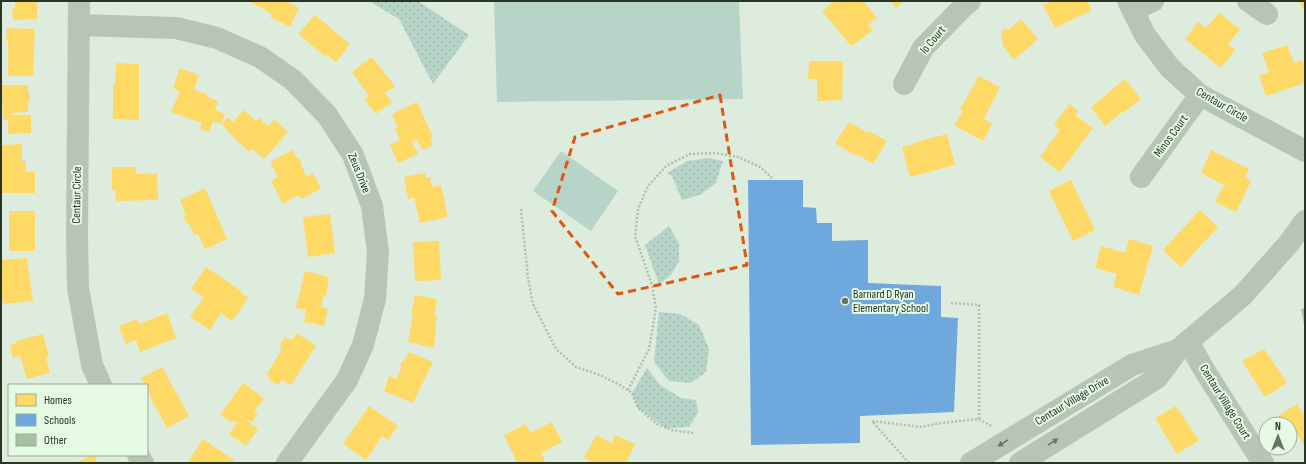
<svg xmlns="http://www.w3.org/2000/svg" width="1306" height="464" font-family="'Sofia Sans Condensed',sans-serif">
	<defs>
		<pattern id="grass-dots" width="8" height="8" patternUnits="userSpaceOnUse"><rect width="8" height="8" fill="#b6d4c8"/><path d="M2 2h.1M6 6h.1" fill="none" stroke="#9cb7ac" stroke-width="1.8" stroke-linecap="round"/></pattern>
	</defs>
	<rect width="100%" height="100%" fill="#deecdd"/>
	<g fill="url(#grass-dots)">
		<path d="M369,1H418L469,35L433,84L399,19Z"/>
		<path d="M708,158L723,161L716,183L700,195L682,200L672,176L667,173L687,161Z"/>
		<path d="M669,226L679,243V261L671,275L659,284L645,245Z"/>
		<path d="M659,312L680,314L699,325L709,349L706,372L691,383L669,381L654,362Z"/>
		<path d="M647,368L660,385L681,398L696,400L698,413L689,427L666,428L638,408L632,393Z"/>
	</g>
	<g fill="#b6d4c8">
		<path d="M494,1H739L743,99L497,102Z"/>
		<path d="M561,151L618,191L591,231L533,191Z"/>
	</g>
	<g fill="#ffd966">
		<path d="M15,1H37V19L13,20L12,8H15Z"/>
		<path d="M249,1H286L299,8L290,27L270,17L272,14Z"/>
		<path d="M835,1H863L877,18L868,25L873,30L853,45H850L822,11Z"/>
		<path d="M890,1H904L896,8Z"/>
		<path d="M1052,1H1087L1092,10L1055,28L1043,5Z"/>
		<path d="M1298,1H1305V9L1304,10Z"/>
		<path d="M1219,13L1240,29L1228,44L1235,50L1221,68L1185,39L1198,22L1206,28Z"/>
		<path d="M315,15L350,44L336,62L327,55L326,57L298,34Z"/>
		<path d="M1021,19L1038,39L1014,60L1003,46L1001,32L1006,28L1008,30Z"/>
		<path d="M7,28L35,29L33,76H8V41H6Z"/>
		<path d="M1287,45L1294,63L1302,60L1305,68V83L1266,96L1259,75L1269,72L1262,53Z"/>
		<path d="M372,57L395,86L385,93L392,102L376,114L364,99L369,96L352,72Z"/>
		<path d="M809,61H843L842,100L817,101V79H808Z"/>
		<path d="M116,63L139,64V120L113,119V84H115Z"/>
		<path d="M180,68L199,75L194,90L207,94L206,96L218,101L215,110L225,114L221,124L213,121L209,132L200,129L202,123L171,112L180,91L173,88Z"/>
		<path d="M979,76L1000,87L984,119L992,124L983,141L954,125L963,111L960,109Z"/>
		<path d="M1125,79L1141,99L1123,113L1122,112L1105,126L1091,107Z"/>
		<path d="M2,85H28V94H30V102H28V112L11,113V115H31V133L8,134V120H3Z"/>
		<path d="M417,102L433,137L430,138L433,145L423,150L417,140L412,142L418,154L398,163L390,145L400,140L395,129L398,128L392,114Z"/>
		<path d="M1069,104L1079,111L1075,115L1093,128L1060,172L1040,157L1060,130L1054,125Z"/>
		<path d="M244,110L256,121L259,118L268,126L274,119L288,132L264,159L252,149L249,152L226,130L227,129L222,124L228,117L233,122Z"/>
		<path d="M849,122L868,133L869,131L887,141L873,164L857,154L856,156L835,143Z"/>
		<path d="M947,134L955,165L910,177L902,147L913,145V143Z"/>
		<path d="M22,144V161H26V172H35V193H1V145Z"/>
		<path d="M292,150L297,158L298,157L302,164L301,165L307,177L313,173L321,189L301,199L298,195L283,204L271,181L278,177L270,162Z"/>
		<path d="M1211,150L1249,169L1245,177L1251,181L1236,212L1215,202L1224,185L1201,173Z"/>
		<path d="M112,167H136V174L157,173L158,200L116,201L115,190H112Z"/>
		<path d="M425,173L426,178L430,177L432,187L441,185L448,217L420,223L414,198L408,199L404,177Z"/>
		<path d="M1071,180L1095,230L1073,241L1049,191Z"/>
		<path d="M205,188L227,239L205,249L198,234L194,235L189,223L187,224L183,216L186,215L180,200Z"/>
		<path d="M1200,210L1218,227L1181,267L1163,250Z"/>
		<rect x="9" y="211" width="26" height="40"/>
		<path d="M330,214L335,253L308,257L303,217Z"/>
		<path d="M1129,239L1153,246L1139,295L1113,287L1117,274L1095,268L1101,246L1125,253Z"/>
		<path d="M439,241L441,280L415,281L413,242Z"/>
		<path d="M27,258L33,301L3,304L1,290V260Z"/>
		<path d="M206,267L241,291L240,292L248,298L232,321L221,313L210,330L190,317L204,297L191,289Z"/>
		<path d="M305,271L329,277L326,296L324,295L321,307L328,309L324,326L304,322L306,310L296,308L297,300H298Z"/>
		<path d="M415,295L437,299L434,315L437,316L435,329H436L434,348L408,342L413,315H411Z"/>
		<path d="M167,313L176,338L140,352L136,340L126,344L119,326L137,319L139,324Z"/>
		<path d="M297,333L316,346L291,385L282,380L278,385L268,379L270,376L267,374L282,349L279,347L285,337L290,340L291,339L292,340Z"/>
		<path d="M43,334L49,357L46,358L50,373L27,379L20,356L13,358L10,345L17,343V341Z"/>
		<path d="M1264,349L1287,383L1265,397L1242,361Z"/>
		<path d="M409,352L433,362L413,403L384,391L389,376L396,379L402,367L400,366L403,360L404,361Z"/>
		<path d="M162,367L189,416L167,428L150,397L151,396L147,389V385H145L141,378Z"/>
		<path d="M243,383L264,398L254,412L258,414L252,422L247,419L246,420L258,429L246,446L229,434L237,423L234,420L232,423L220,415Z"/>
		<path d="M1297,404L1303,413L1305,411V447L1295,430L1290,433V424H1284L1278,416Z"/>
		<path d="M369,406L398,426L388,440L382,436L366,460L343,444Z"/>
		<path d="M1176,406L1199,440L1177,454L1155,418Z"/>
		<path d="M552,422L562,442L541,453L546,463H517L504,435L526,424L530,433Z"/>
		<path d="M596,435L612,443L615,435L635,444L626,463H594L584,458Z"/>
		<path d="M203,439L235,461L233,463H190L188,462Z"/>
		<path d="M92,455H94L98,463H76Z"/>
	</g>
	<path fill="#6fa8dc" d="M748,180H803V207L816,208L817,223H832V241L868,240V283L941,286V317L958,318L954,412L860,416V443L751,445Z"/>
	<path fill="#a8c19e" d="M1305,308V324H1304L1301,309Z"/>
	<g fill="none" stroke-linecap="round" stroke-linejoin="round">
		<g stroke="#b1bdaf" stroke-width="2.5" stroke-dasharray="2 2" stroke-linecap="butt">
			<path d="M521,209L528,278L533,304L556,349L576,367L600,375L620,385L632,393L638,408L657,424L671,430L693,433"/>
			<path d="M951,303L979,305V419"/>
			<path d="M628,390L649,349L656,308L652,285L635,236L638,209L648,186L666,166L690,154L715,153L738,157L760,167L772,178"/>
			<path d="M909,463L872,421L921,427L941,423L979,419L993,427"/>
		</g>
		<g stroke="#b8c4b6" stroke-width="22">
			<path d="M79,1L77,235L78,288L92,365L101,385"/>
			<path d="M1128,1L1145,35L1170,68L1200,95L1305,151"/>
			<path d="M1248,1L1267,14"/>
			<path d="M1133,10L1153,1"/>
			<path d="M79,25L176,28L217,38L260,57L293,80L327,115L353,155L372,206L378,252L375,299L363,345L347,380L287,463"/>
			<path d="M904,84L923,48L964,6L970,1"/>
			<path d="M1141,177L1200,95"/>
			<path d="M1188,341L1203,368L1263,463"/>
			<path d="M138,455L143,463"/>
			<path d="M971,463L1132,365L1178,350"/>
			<path d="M1020,463L1157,378L1178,350L1243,295L1290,242L1305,221"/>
		</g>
	</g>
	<defs><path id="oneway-solid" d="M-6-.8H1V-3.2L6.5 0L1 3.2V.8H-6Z"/></defs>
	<g fill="#697566">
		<use href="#oneway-solid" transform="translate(1053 442) rotate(-32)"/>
		<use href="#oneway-solid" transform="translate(1003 443) rotate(148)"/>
	</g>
	<path fill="none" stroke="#de570d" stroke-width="3" stroke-dasharray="8 5" stroke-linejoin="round" d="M720,95L747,265L618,294L552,211L575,137Z"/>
	<circle fill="#687565" stroke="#e4fae3" stroke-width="1.5" cx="845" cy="301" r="4"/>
	<g text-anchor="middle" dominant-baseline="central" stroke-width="4" stroke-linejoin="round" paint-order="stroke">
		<g font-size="12" fill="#293525" stroke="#e4fae3">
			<text transform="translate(933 40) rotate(-50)">Io Court</text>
			<text transform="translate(1222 105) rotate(30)">Centaur Circle</text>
			<text transform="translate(1171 136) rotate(-54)">Minos Court</text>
			<text transform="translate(359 173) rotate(68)">Zeus Drive</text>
			<text transform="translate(77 195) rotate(-89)">Centaur Circle</text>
			<text transform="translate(1072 401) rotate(-31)">Centaur Village Drive</text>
			<text transform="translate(1225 402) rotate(58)">Centaur Village Court</text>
		</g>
		<g font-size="12" fill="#293525" stroke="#e4fae3" text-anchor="start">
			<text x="853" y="294">Barnard D Ryan<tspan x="853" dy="14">Elementary School</tspan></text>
		</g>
	</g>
	<rect width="1306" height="464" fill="none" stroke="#293525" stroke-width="4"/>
	<rect x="8" y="384" width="140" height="72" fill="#e4fae3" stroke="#99ab97"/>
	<rect x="16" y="394" width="20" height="12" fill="#ffd966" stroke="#99ab97"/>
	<text x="44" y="404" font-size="12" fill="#293525">Homes</text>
	<rect x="16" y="414" width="20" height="12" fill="#6fa8dc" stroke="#99ab97"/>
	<text x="44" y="424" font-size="12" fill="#293525">Schools</text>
	<rect x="16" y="434" width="20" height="12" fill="#a8c19e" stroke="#99ab97"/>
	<text x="44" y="444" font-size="12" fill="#293525">Other</text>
	<g transform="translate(1278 436)"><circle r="19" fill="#e4fae3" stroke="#99ab97"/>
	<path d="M0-3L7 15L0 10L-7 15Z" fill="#687565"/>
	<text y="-6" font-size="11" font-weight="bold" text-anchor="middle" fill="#293525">N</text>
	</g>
</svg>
